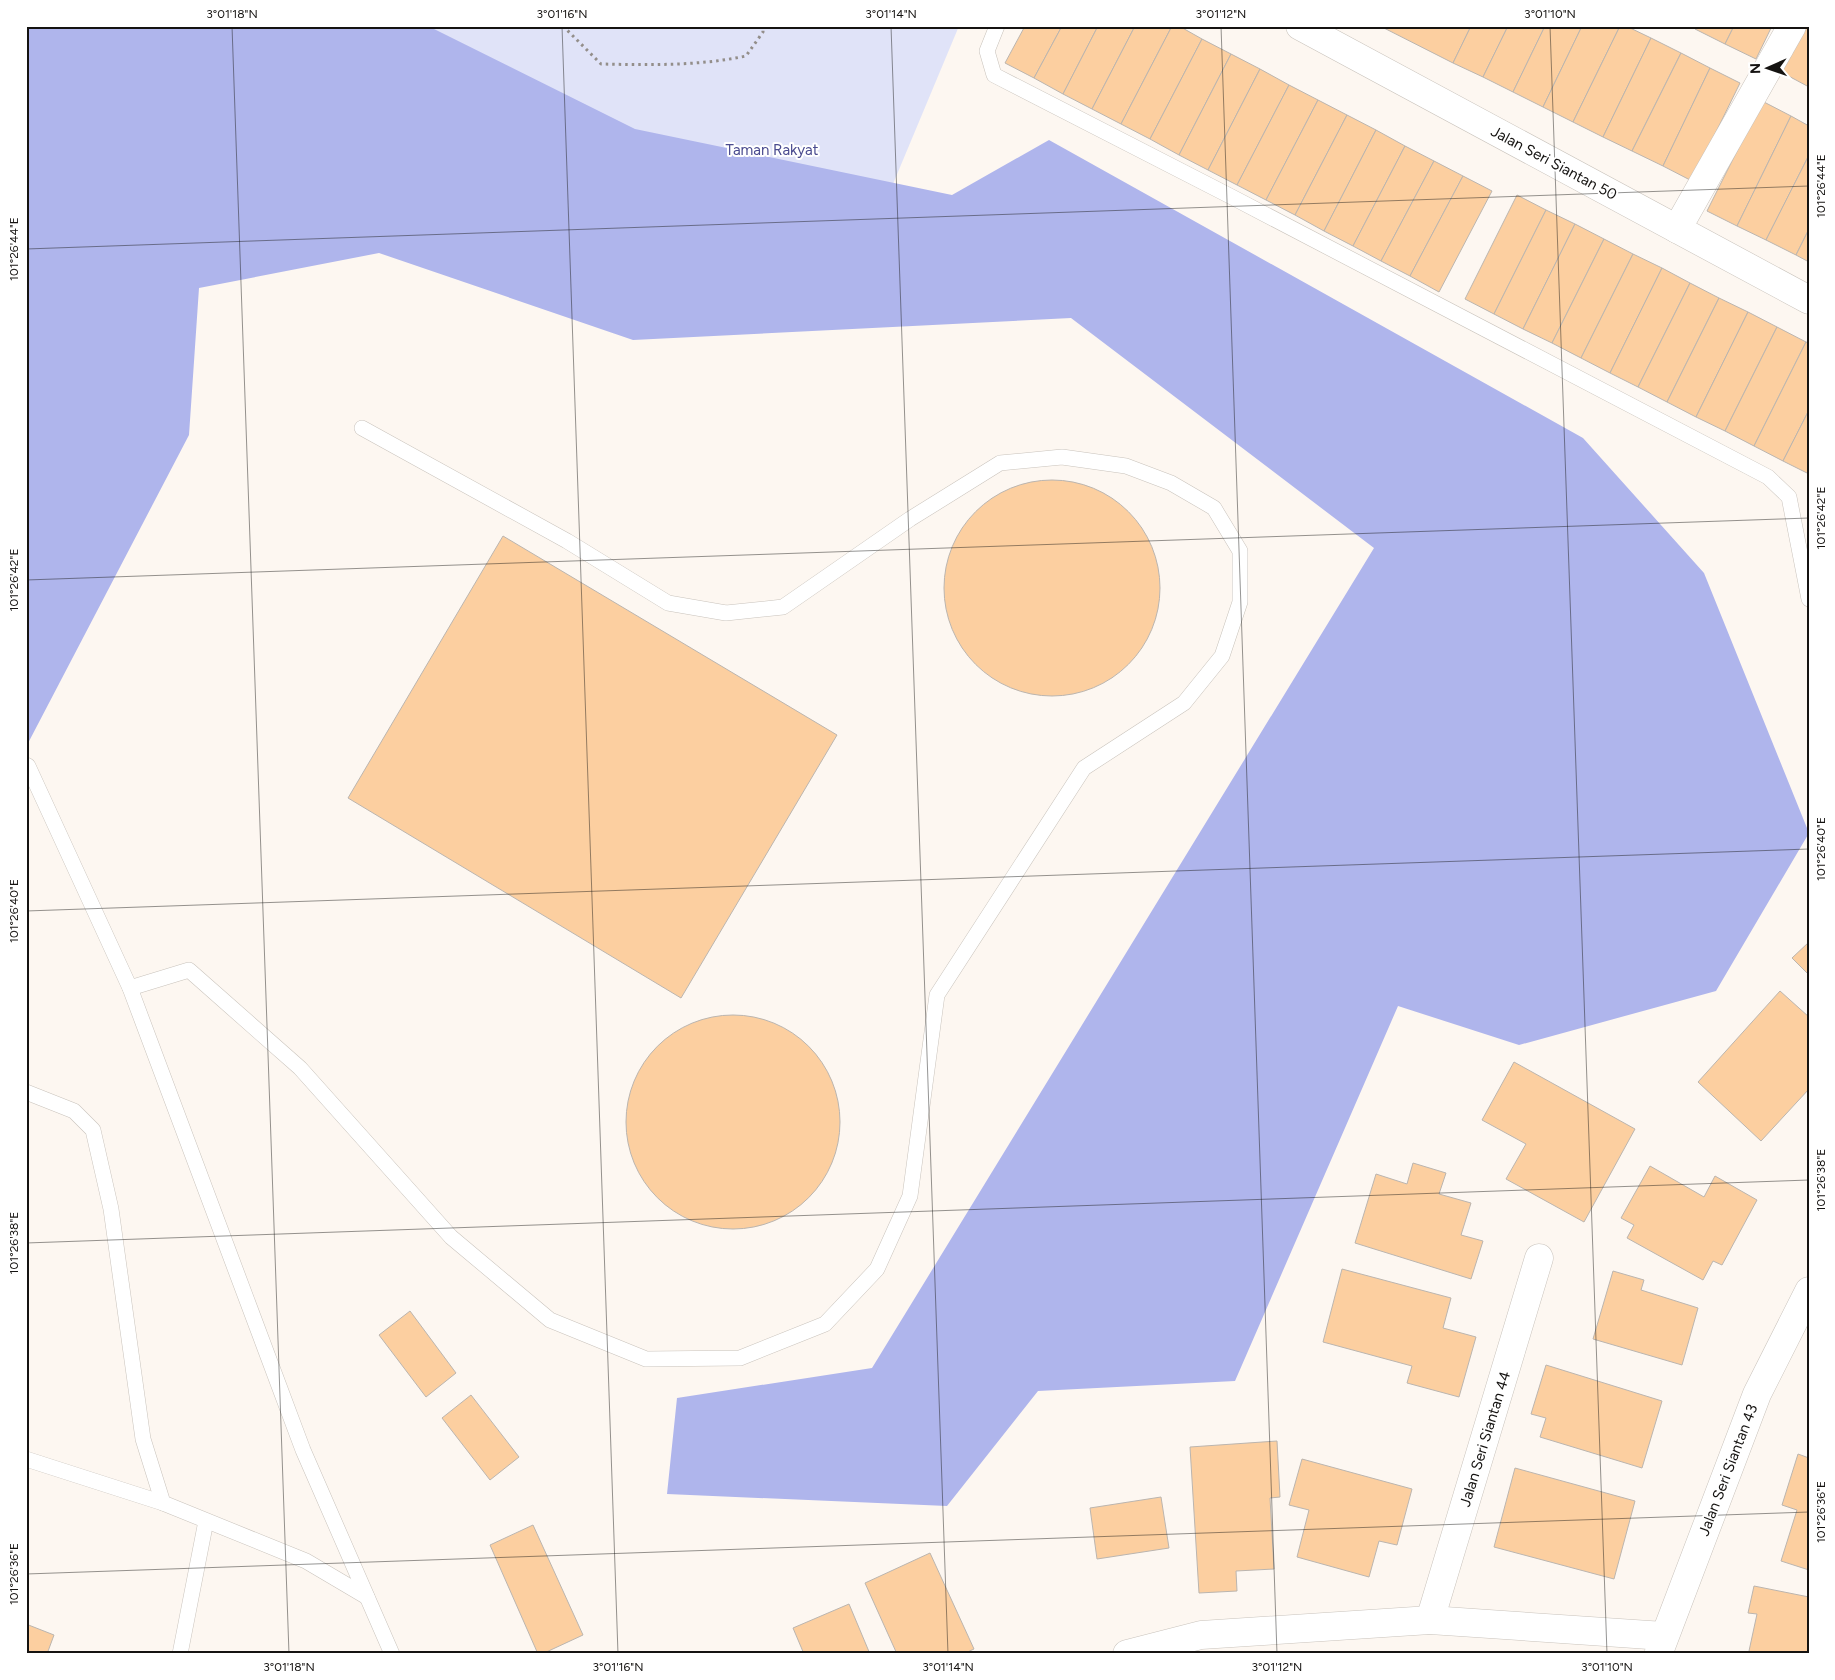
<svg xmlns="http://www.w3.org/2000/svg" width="1835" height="1680" font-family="Figtree,sans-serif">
	<rect width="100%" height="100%" fill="#fdf7f1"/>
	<path fill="#e0e3f8" d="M26,26H959L847,294Z"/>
	<path fill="#afb5ec" d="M26,26H428L635,129L952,195L1049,140L1583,438L1704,573L1809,833L1716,991L1519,1045L1398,1006L1235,1381L1038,1391L947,1506L667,1494L677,1398L872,1368L1374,548L1071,318L633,340L379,253L199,288L189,435L26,747Z"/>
	<g fill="#fccfa0" stroke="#bbb5af">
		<path d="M1025,26H1062L1034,78L1005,63Z"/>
		<path d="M1062,26H1098L1063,94L1034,78Z"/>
		<path d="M1098,26H1135L1092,109L1063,94Z"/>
		<path d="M1135,26H1172L1121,124L1092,109Z"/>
		<path d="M1172,26H1179L1202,39L1150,139L1121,124Z"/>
		<path d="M1380,26H1471L1453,63Z"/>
		<path d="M1471,26H1508L1483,77L1453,63Z"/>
		<path d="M1508,26H1545L1513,92L1483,77Z"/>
		<path d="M1545,26H1582L1543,107L1513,92Z"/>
		<path d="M1582,26H1620L1573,122L1543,107Z"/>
		<path d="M1620,26H1626L1651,38L1603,137L1573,122Z"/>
		<path d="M1696,26H1734L1725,44L1695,29Z"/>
		<path d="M1734,26H1772L1756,59L1725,44Z"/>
		<path d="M1805,26H1809V87L1781,72Z"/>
		<path d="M1651,38L1681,53L1632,151L1603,137Z"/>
		<path d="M1202,39L1231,54L1179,155L1150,139Z"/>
		<path d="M1681,53L1710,68L1663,166L1632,151Z"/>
		<path d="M1231,54L1260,69L1208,170L1179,155Z"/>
		<path d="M1710,68L1740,83L1692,181L1663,166Z"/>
		<path d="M1260,69L1289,85L1237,185L1208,170Z"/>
		<path d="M1289,85L1318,100L1266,200L1237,185Z"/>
		<path d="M1318,100L1347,115L1295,215L1266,200Z"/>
		<path d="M1762,101L1791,116L1737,226L1707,211Z"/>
		<path d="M1347,115L1376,130L1324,231L1295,215Z"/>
		<path d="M1791,116L1809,126V155L1766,240L1737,226Z"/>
		<path d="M1376,130L1405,146L1353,246L1324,231Z"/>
		<path d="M1405,146L1434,161L1381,261L1353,246Z"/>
		<path d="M1809,155V229L1796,255L1766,240Z"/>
		<path d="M1434,161L1463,176L1410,276L1381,261Z"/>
		<path d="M1463,176L1492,191L1439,292L1410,276Z"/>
		<path d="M1517,195L1546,210L1494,314L1465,299Z"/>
		<path d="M1546,210L1575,224L1523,329L1494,314Z"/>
		<path d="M1575,224L1604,239L1552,343L1523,329Z"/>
		<path d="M1809,229V262L1796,255Z"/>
		<path d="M1604,239L1633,254L1581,358L1552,343Z"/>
		<path d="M1633,254L1662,268L1610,373L1581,358Z"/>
		<path d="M1662,268L1690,283L1638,387L1610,373Z"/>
		<path d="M1690,283L1719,298L1667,402L1638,387Z"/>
		<path d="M1719,298L1748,312L1696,417L1667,402Z"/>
		<path d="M1748,312L1777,327L1725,431L1696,417Z"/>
		<path d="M1777,327L1806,342L1754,446L1725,431Z"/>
		<path d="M1806,342L1809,343V410L1783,461L1754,446Z"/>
		<path d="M1809,410V474L1783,461Z"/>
		<circle cx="1052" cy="588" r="108"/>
		<path d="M503,536L837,735L681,998L348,798Z"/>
		<path d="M1809,942V975L1792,958Z"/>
		<path d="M1780,991L1809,1017V1037L1807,1039L1809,1041V1089L1761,1141L1698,1082Z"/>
		<circle cx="733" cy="1122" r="107"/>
		<path d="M1514,1062L1635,1129L1584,1222L1506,1179L1526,1144L1482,1120Z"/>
		<path d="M1413,1163L1446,1173L1439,1194L1471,1203L1461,1235L1483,1241L1471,1279L1355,1243L1376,1174L1407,1184Z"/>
		<path d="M1650,1166L1704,1197L1715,1176L1757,1200L1722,1265L1713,1261L1703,1280L1627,1238L1634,1225L1621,1218Z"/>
		<path d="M1342,1269L1451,1298L1443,1328L1476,1337L1459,1397L1407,1383L1412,1366L1323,1342Z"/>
		<path d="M1613,1271L1644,1280L1641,1290L1698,1308L1682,1365L1593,1339Z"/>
		<path d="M410,1311L456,1373L426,1397L379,1335Z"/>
		<path d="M1546,1365L1662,1401L1642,1468L1540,1437L1546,1418L1531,1414Z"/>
		<path d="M471,1395L519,1457L490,1480L442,1418Z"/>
		<path d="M1277,1441L1280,1497L1270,1498L1274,1569L1236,1571L1237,1591L1199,1593L1190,1447Z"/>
		<path d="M1798,1454L1809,1458V1570L1781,1561L1797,1510L1782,1505Z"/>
		<path d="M1302,1459L1412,1489L1397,1545L1379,1541L1369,1577L1297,1557L1309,1510L1289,1505Z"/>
		<path d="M1515,1468L1635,1501L1614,1579L1494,1547Z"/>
		<path d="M1161,1497L1169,1548L1097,1559L1090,1508Z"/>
		<path d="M533,1525L583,1635L542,1654H538L490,1545Z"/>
		<path d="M930,1553L974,1649L963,1654H897L865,1583Z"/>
		<path d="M1754,1586L1809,1597V1654H1756L1749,1651L1757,1614L1748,1613Z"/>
		<path d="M849,1604L870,1654H804L793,1628Z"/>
		<path d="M26,1624L54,1635L47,1654H26Z"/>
	</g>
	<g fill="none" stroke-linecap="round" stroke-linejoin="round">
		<g stroke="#c9c3bc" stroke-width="16">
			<g id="service">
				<path d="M997,26L987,51L994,75L1230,196L1768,477L1789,497L1809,599"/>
				<path d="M26,765L28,766L130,988L303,1450L392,1654"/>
				<path d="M130,988L189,970L300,1068L451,1237L550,1320L646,1359L740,1358L825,1324L877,1269L910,1196L937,995L1084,768L1184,703L1222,656L1240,602V551L1214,508L1171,483L1126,466L1062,457L1000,463L910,519L783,607L726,613L668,603L567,541L362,428"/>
				<path d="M26,1092L74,1111L93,1130L111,1209L143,1439L163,1503L306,1561L367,1597"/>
				<path d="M26,1459L163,1503"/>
				<path d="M180,1654L206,1521"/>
			</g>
		</g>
		<g stroke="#c9c3bc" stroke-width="29">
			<g id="minor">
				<path d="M1300,26L1809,300"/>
				<path d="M1677,229L1792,26"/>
				<path d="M1430,1620L1539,1258"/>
				<path d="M1659,1652L1757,1394L1809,1291"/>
				<path d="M1127,1654L1201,1635L1430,1620L1664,1636"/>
			</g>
		</g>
		<path stroke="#938e8a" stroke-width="3" stroke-dasharray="2.5 4" stroke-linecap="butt" d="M563,26L601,64C649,65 699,66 746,56L763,32V26"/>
		<use href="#service" stroke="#fff" stroke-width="15"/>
		<use href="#minor" stroke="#fff" stroke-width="28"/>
	</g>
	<path fill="none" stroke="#151311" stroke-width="1" stroke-opacity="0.45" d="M232,26L289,1654M562,26L618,1654M891,26L948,1654M1221,26L1277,1654M1550,26L1607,1654M26,249L1809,186M26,580L1809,518M26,911L1809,849M26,1243L1809,1180M26,1574L1809,1512"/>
	<g text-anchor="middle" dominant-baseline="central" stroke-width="4" stroke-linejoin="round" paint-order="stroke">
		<g font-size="15" fill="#4a4b8f" stroke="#fff">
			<text x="772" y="150">Taman Rakyat</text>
		</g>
		<g font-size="15" fill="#151311" stroke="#fff">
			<text transform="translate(1554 163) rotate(28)">Jalan Seri Siantan 50</text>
			<text transform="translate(1485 1439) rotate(-73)">Jalan Seri Siantan 44</text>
			<text transform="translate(1728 1470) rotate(-69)">Jalan Seri Siantan 43</text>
		</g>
	</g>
	<rect width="1835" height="1680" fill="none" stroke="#ffffff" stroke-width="55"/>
	<g transform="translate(1768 68) rotate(268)" stroke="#ffffff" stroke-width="4" paint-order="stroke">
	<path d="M0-4L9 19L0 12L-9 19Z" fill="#151311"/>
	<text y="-8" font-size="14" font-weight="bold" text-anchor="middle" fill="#151311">N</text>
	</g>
	<rect x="28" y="28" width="1780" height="1624" fill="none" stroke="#151311" stroke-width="2"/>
	<g font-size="12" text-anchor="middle" fill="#151311">
		<text x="232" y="18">3°01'18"N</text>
		<text x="562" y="18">3°01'16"N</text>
		<text x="891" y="18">3°01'14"N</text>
		<text x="1221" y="18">3°01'12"N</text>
		<text x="1550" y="18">3°01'10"N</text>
		<text transform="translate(1821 186) rotate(-90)" y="4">101°26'44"E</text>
		<text transform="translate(14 249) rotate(-90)" y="4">101°26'44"E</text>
		<text transform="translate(1821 518) rotate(-90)" y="4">101°26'42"E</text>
		<text transform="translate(14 580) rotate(-90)" y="4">101°26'42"E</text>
		<text transform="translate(1821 849) rotate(-90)" y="4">101°26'40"E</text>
		<text transform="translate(14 911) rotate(-90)" y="4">101°26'40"E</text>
		<text transform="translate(1821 1180) rotate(-90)" y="4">101°26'38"E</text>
		<text transform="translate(14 1243) rotate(-90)" y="4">101°26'38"E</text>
		<text transform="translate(1821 1512) rotate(-90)" y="4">101°26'36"E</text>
		<text transform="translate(14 1574) rotate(-90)" y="4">101°26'36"E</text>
		<text x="289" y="1671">3°01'18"N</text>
		<text x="618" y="1671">3°01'16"N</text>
		<text x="948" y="1671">3°01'14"N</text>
		<text x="1277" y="1671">3°01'12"N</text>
		<text x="1607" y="1671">3°01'10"N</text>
	</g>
</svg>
